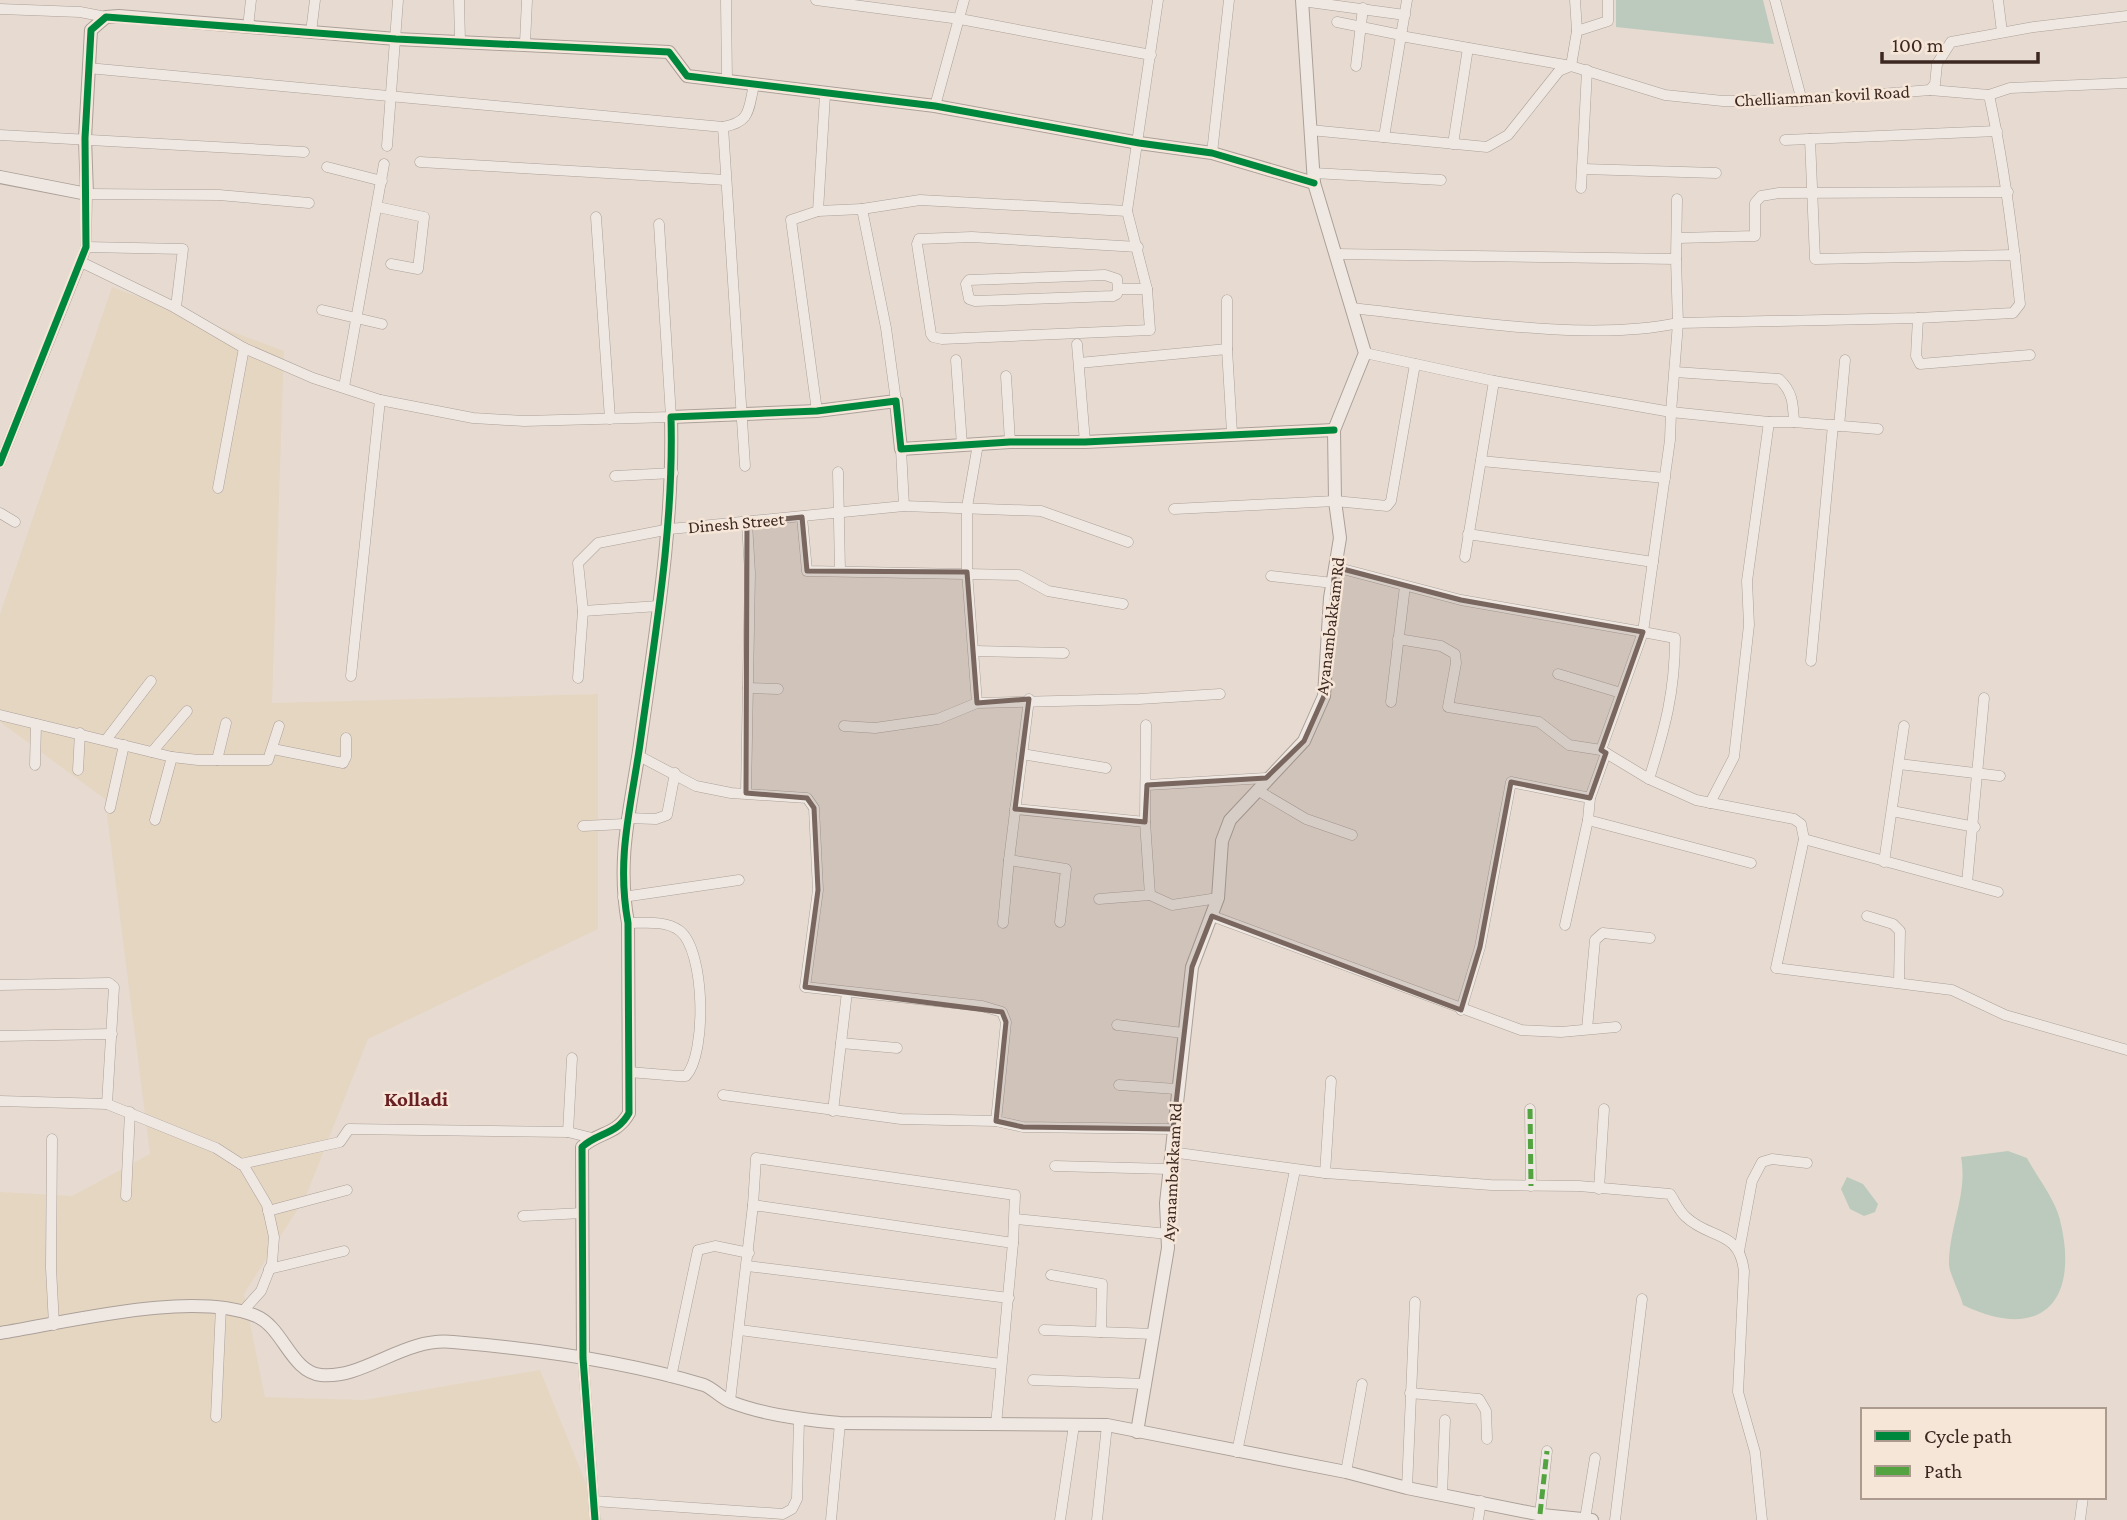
<svg xmlns="http://www.w3.org/2000/svg" width="2127" height="1520" font-family="'Crimson Pro',serif">
	<rect width="100%" height="100%" fill="#e7dbd1"/>
	<path fill="#e5d6c2" d="M112,287L284,351L272,703L598,694V929L368,1039L306,1196L244,1294L265,1397L364,1400L540,1370L600,1518L604,1520H0V1192L72,1196L150,1154L105,799L0,722V614Z"/>
	<g fill="#bccabd">
		<path d="M1616,0H1763L1774,44L1616,27Z"/>
		<path d="M2008,1151L2027,1158C2037,1177 2055,1199 2060,1220C2080,1301 2042,1343 1963,1305C1960,1293 1949,1273 1949,1264C1949,1226 1968,1194 1961,1157Z"/>
		<path d="M1847,1177L1863,1184L1878,1204L1875,1212L1864,1216L1850,1209L1841,1189Z"/>
	</g>
	<g fill="none" stroke-linecap="round" stroke-linejoin="round">
		<g stroke="#aca099" stroke-width="11">
			<g id="minor">
				<path d="M459,0L460,41"/>
				<path d="M726,0L727,82"/>
				<path d="M816,0L960,19L1151,55"/>
				<path d="M1575,0L1577,31"/>
				<path d="M1775,0L1802,101"/>
				<path d="M1998,0L2002,32"/>
				<path d="M1302,1L1405,15"/>
				<path d="M0,9L80,12L106,17"/>
				<path d="M1337,22L1401,35"/>
				<path d="M248,27L251,0"/>
				<path d="M311,32L315,0"/>
				<path d="M1401,36L1571,66L1665,95L1723,101H1795L1930,90L1935,84L1937,64L1951,42L2034,27L2127,16"/>
				<path d="M525,43L527,0"/>
				<path d="M1356,66L1363,8"/>
				<path d="M1571,66L1577,31L1608,21V0"/>
				<path d="M88,68L723,127"/>
				<path d="M1989,95L2010,88L2127,83"/>
				<path d="M935,106L964,0"/>
				<path d="M1310,130L1487,147L1508,135L1559,71L1571,66"/>
				<path d="M0,135L304,152"/>
				<path d="M1384,137L1407,0"/>
				<path d="M1810,139L1815,259L2015,255"/>
				<path d="M1785,140L1997,131"/>
				<path d="M1453,144L1468,48"/>
				<path d="M387,146L398,0"/>
				<path d="M1212,153L1229,0"/>
				<path d="M420,162L726,180"/>
				<path d="M327,167L382,181"/>
				<path d="M1583,169L1716,173"/>
				<path d="M1313,173L1441,180"/>
				<path d="M1581,188L1587,70"/>
				<path d="M378,207L424,217L418,269L391,264"/>
				<path d="M862,209L920,200L1127,211"/>
				<path d="M818,211L862,209L886,328L896,401"/>
				<path d="M596,217L610,419"/>
				<path d="M1678,238L1755,236V203L1761,196L1779,193L2008,192"/>
				<path d="M86,247L183,249L176,307"/>
				<path d="M1138,247L972,237L919,239L917,244L931,334L933,337L942,339L1150,330L1147,289L1127,211L1158,0"/>
				<path d="M1335,254L1676,259L1678,323L1671,412L1769,422L1747,581L1749,625L1734,757L1710,803"/>
				<path d="M1676,259L1677,199"/>
				<path d="M81,262L172,306L244,348L313,378L380,400L473,418L524,421L671,417L659,224"/>
				<path d="M1118,289L1117,294L1113,296L975,301L969,299L966,284L969,280L1105,275L1117,279L1118,289H1147"/>
				<path d="M1227,300V349"/>
				<path d="M1351,308C1448,318 1585,343 1678,323L1918,318L2013,313L2020,304C2013,234 2004,164 1989,95L1930,90"/>
				<path d="M322,310L382,324"/>
				<path d="M1918,318L1916,356L1920,364L2030,355"/>
				<path d="M1077,344L1085,442"/>
				<path d="M1365,353L1494,381L1671,412L1670,440L1643,632L1675,638C1675,692 1665,728 1649,779"/>
				<path d="M956,360L962,445"/>
				<path d="M1079,363L1227,349L1232,433"/>
				<path d="M1675,372L1779,379C1793,392 1793,404 1794,422H1769"/>
				<path d="M1006,376L1010,442"/>
				<path d="M344,387L384,164"/>
				<path d="M817,411L791,220L818,211L825,95"/>
				<path d="M1794,422L1878,429"/>
				<path d="M1839,426L1845,360"/>
				<path d="M901,449L904,506"/>
				<path d="M1481,461L1665,478"/>
				<path d="M0,463L81,262L86,247L87,194L219,195L309,203"/>
				<path d="M745,466L723,127C751,122 748,110 754,85"/>
				<path d="M838,472L840,571"/>
				<path d="M615,476L673,473"/>
				<path d="M218,488L244,348"/>
				<path d="M1174,509L1335,501L1387,506L1391,501L1415,364"/>
				<path d="M0,513L15,522"/>
				<path d="M802,517L807,571L1019,575L1048,591L1123,604"/>
				<path d="M1468,534L1653,562"/>
				<path d="M1465,557L1494,381"/>
				<path d="M1335,567L1461,600L1643,632L1601,750L1649,779L1696,800L1794,819L1801,824L1804,839L1776,968L1952,990L2005,1015L2127,1050"/>
				<path d="M1271,576L1333,583"/>
				<path d="M583,611L659,606"/>
				<path d="M1398,639L1441,646L1455,654L1456,663L1448,707L1539,722L1569,745L1601,750"/>
				<path d="M975,651L1064,653"/>
				<path d="M1811,661L1833,425"/>
				<path d="M1558,674L1621,693"/>
				<path d="M351,676L380,400"/>
				<path d="M578,678L583,611L578,563L598,543L670,529L904,506L1041,511L1128,542"/>
				<path d="M748,688L778,689"/>
				<path d="M1029,699L1009,860L1066,869L1060,922"/>
				<path d="M1391,702L1405,586"/>
				<path d="M977,703L967,572V507L978,444"/>
				<path d="M0,715L172,757L155,820"/>
				<path d="M844,726L875,728L938,719L977,703L1139,699L1220,694"/>
				<path d="M106,740L151,681"/>
				<path d="M273,749L343,763L346,757V738"/>
				<path d="M152,752L187,711"/>
				<path d="M1606,753L1590,798L1588,820L1751,863"/>
				<path d="M1022,754L1106,768"/>
				<path d="M639,756L696,786L731,793L807,798L814,808L818,890L805,987L982,1006L1002,1012L1006,1022L996,1121L1023,1127L1173,1129"/>
				<path d="M172,757L198,760H268L279,726"/>
				<path d="M217,760L226,723"/>
				<path d="M1899,764L2000,776"/>
				<path d="M35,765L36,724"/>
				<path d="M78,770L80,733"/>
				<path d="M1147,785L1266,778"/>
				<path d="M1257,790L1306,819L1352,835"/>
				<path d="M746,793L750,573L747,523"/>
				<path d="M110,808L124,745"/>
				<path d="M1015,809L1145,822L1146,725"/>
				<path d="M1892,811L1975,827"/>
				<path d="M627,818L656,819L667,815L675,773"/>
				<path d="M1145,822L1150,895L1172,905L1218,898"/>
				<path d="M583,826L624,824"/>
				<path d="M1804,839L1998,892"/>
				<path d="M1884,862L1904,726"/>
				<path d="M1967,883L1984,698"/>
				<path d="M623,897L739,880"/>
				<path d="M1099,899L1150,895"/>
				<path d="M1212,916L1521,1030L1561,1032L1616,1027"/>
				<path d="M1867,916L1893,924L1900,931L1899,983"/>
				<path d="M628,923C645,923 666,920 680,931C705,951 707,1053 686,1076H678L629,1072"/>
				<path d="M1003,923L1009,860"/>
				<path d="M1565,925L1588,820"/>
				<path d="M0,985L109,983L114,987L107,1104"/>
				<path d="M1461,1010L1480,947L1511,782L1590,798"/>
				<path d="M1117,1025L1183,1033"/>
				<path d="M1587,1029L1595,940L1603,933L1650,938"/>
				<path d="M0,1036L112,1034"/>
				<path d="M841,1043L897,1048"/>
				<path d="M1119,1085L1176,1089"/>
				<path d="M723,1095L901,1119L996,1121"/>
				<path d="M0,1101L107,1104L216,1148L244,1166L267,1205L274,1237L272,1263L261,1291L243,1311"/>
				<path d="M1530,1109L1531,1186"/>
				<path d="M833,1111L847,992"/>
				<path d="M568,1132L572,1058"/>
				<path d="M52,1139L51,1268L54,1325"/>
				<path d="M1171,1152L1325,1173L1491,1185L1579,1186L1670,1194C1675,1201 1679,1211 1686,1217C1710,1240 1739,1229 1744,1271L1738,1392L1755,1452L1762,1520"/>
				<path d="M241,1164L340,1142L349,1129L568,1132L592,1138"/>
				<path d="M1055,1166L1169,1169"/>
				<path d="M1325,1173L1331,1081"/>
				<path d="M1599,1189L1604,1109"/>
				<path d="M126,1196L130,1112"/>
				<path d="M753,1205L756,1158L1015,1195L1013,1243"/>
				<path d="M268,1211L347,1190"/>
				<path d="M523,1216L583,1213"/>
				<path d="M1015,1219L1168,1234"/>
				<path d="M1739,1251L1752,1181L1762,1162L1772,1159L1807,1163"/>
				<path d="M747,1266L1009,1298"/>
				<path d="M269,1269L344,1251"/>
				<path d="M1051,1275L1102,1284L1101,1332"/>
				<path d="M740,1330L1001,1364"/>
				<path d="M1044,1330L1154,1334"/>
				<path d="M583,1358L595,1520"/>
				<path d="M671,1377L698,1250L715,1246L749,1253"/>
				<path d="M1033,1380L1146,1384"/>
				<path d="M1410,1393L1479,1399L1486,1411L1487,1439"/>
				<path d="M730,1401L753,1205L1013,1243L996,1425"/>
				<path d="M216,1417L221,1307"/>
				<path d="M1237,1452L1295,1170"/>
				<path d="M1346,1472L1362,1384"/>
				<path d="M1407,1488L1415,1302"/>
				<path d="M1442,1494L1445,1420"/>
				<path d="M594,1501L783,1514L792,1509L797,1499L799,1419"/>
				<path d="M1540,1514L1547,1451"/>
				<path d="M1585,1519L1595,1458"/>
				<path d="M831,1520L840,1423"/>
				<path d="M1060,1520L1074,1425"/>
				<path d="M1097,1520L1107,1425"/>
				<path d="M1478,1520L1481,1501"/>
				<path d="M1615,1520L1642,1299"/>
				<path d="M2080,1520L2083,1497"/>
			</g>
		</g>
		<g stroke="#aca099" stroke-width="14">
			<g id="tertiary">
				<path d="M0,177L87,194L85,138L91,30L106,17L119,16L396,39L669,52L687,76L935,106L1139,143L1212,153L1314,183"/>
				<path d="M0,1333C69,1322 192,1290 256,1316C283,1327 291,1372 321,1375C365,1379 403,1337 453,1342C537,1349 624,1361 704,1385C714,1389 721,1398 731,1402C764,1415 804,1420 840,1423L1107,1425L1346,1472L1407,1488L1542,1515L1592,1520"/>
				<path d="M583,1358L582,1147C598,1132 617,1135 629,1113L628,923C616,858 631,807 640,744C655,635 674,527 671,417L817,411L896,401L901,449L1010,442H1085L1334,430"/>
				<path d="M1137,1432L1168,1248L1166,1203L1192,967L1218,898L1222,841L1230,820L1304,741L1324,696L1330,598L1340,538L1335,501L1334,430L1365,353L1314,183L1302,0"/>
			</g>
		</g>
		<use href="#minor" stroke="#efe8e2" stroke-width="10"/>
		<use href="#tertiary" stroke="#efe8e2" stroke-width="12"/>
		<g stroke="#54a341" stroke-width="5" stroke-dasharray="10 5" stroke-linecap="butt">
			<path d="M1530,1109L1531,1186"/>
			<path d="M1540,1514L1547,1451"/>
		</g>
		<g stroke="#f6e6d8" stroke-width="11">
			<g id="cycleway">
				<path d="M0,463L86,247L85,138L91,30L106,17L396,39L669,52L687,76L935,106L1139,143L1212,153L1314,183"/>
				<path d="M595,1520L583,1358L582,1147C598,1132 617,1135 629,1113L628,923C616,858 631,807 640,744C655,635 674,527 671,417L817,411L896,401L901,449L1010,442H1085L1334,430"/>
			</g>
		</g>
		<use href="#cycleway" stroke="#00873e" stroke-width="7"/>
	</g>
	<path fill="#78665f" fill-opacity="0.2" stroke="#78665f" stroke-width="5" stroke-linejoin="round" d="M802,517L807,571L967,572L977,703L1029,699L1015,809L1145,822L1147,785L1266,778L1304,741L1324,696L1335,567L1461,600L1643,632L1601,750L1606,753L1590,798L1511,782L1480,947L1461,1010L1212,916L1192,967L1173,1129L1023,1127L996,1121L1006,1022L1002,1012L805,987L818,890L814,808L807,798L746,793L747,523Z"/>
	<g text-anchor="middle" dominant-baseline="central" stroke-width="5" stroke-linejoin="round" paint-order="stroke">
		<g font-size="18" fill="#3c2721" stroke="#f6e6d8">
			<text transform="translate(1822 96) rotate(-3)">Chelliamman kovil Road</text>
			<text transform="translate(736 523) rotate(-5)">Dinesh Street</text>
			<text transform="translate(1330 626) rotate(-83)">Ayanambakkam Rd</text>
			<text transform="translate(1172 1172) rotate(-87)">Ayanambakkam Rd</text>
		</g>
		<g font-size="21" font-weight="bold" fill="#682023" stroke="#f6e6d8">
			<text x="416" y="1099">Kolladi</text>
		</g>
	</g>
	<rect x="1861" y="1408" width="245" height="91" fill="#f6e6d8" stroke="#ac9a8f" stroke-width="2"/>
	<rect x="1875" y="1431" width="35" height="10" fill="#00873e" stroke="#ac9a8f" stroke-width="2"/>
	<text x="1924" y="1443" font-size="21" fill="#3c2721">Cycle path</text>
	<rect x="1875" y="1466" width="35" height="10" fill="#54a341" stroke="#ac9a8f" stroke-width="2"/>
	<text x="1924" y="1478" font-size="21" fill="#3c2721">Path</text>
	<path d="M1882 52v10h156v-10" fill="none" stroke="#3c2721" stroke-width="3.5"/>
	<text x="1892" y="52" font-size="21" fill="#3c2721" stroke="#f6e6d8" stroke-width="5" paint-order="stroke">100 m</text>
</svg>
